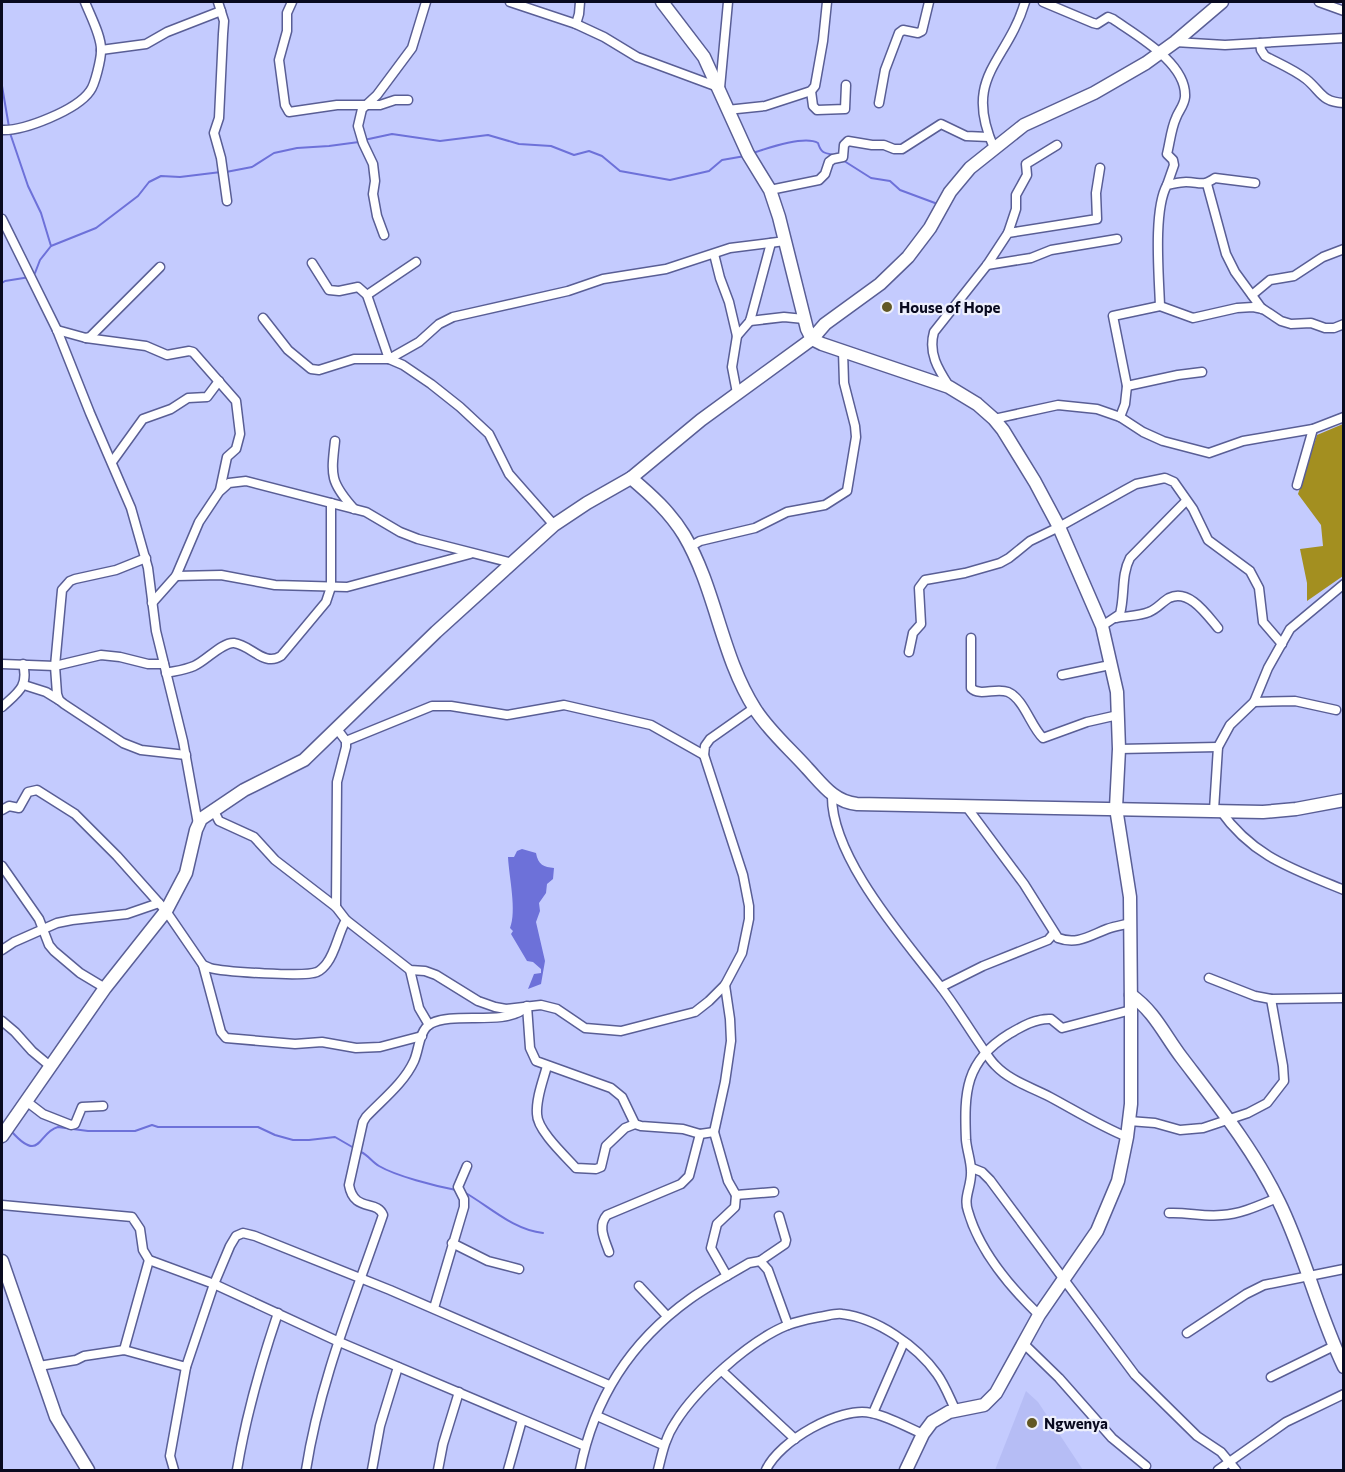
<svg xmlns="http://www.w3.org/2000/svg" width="1345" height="1472" font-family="Commissioner,sans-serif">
	<rect width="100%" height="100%" fill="#c4cbfe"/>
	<path fill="#b6bdf5" d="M1026,1391L1038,1402L1083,1470H995Z"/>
	<path fill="#a38f20" d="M1343,424V576L1307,601V583L1300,549L1323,546L1321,525L1298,494L1317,435Z"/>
	<path fill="#6d71d9" d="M522,849L536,853C538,865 544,867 554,868L553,879L547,884L546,893L539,903L540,911L536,922L545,961L541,984L528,989L534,974L541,973V969L533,962L527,961L511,934L513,931L510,928C517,911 509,877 508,857H514L517,851Z"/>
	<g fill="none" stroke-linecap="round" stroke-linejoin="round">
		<g stroke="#6d71d9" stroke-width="2">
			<path d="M2,86L9,127"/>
			<path d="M10,133L28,186L41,213L51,246"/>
			<path d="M364,140L392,134L440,141L488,135L519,144L551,146L574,155L589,151L602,156L620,171L670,180L709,171L722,160L745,156"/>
			<path d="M753,153C768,148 805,135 818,143C821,153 824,153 834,155"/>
			<path d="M841,159L871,178L890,181L900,190L935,203"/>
			<path d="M226,172L252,167L274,153L297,148L329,146L359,142"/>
			<path d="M2,283L5,281L30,277L35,273L40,260L51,246L96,228L138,196L149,182L161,176L180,177L221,172"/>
			<path d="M12,1132C41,1164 38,1132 58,1127L88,1131H135L152,1125L158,1127H258L275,1135L293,1140H309L335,1137L354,1148"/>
			<path d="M361,1152C368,1155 372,1162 379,1166C396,1176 435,1186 456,1190"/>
			<path d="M464,1192C489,1206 513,1230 543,1233"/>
		</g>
		<g stroke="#595e95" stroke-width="11">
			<g id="street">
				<path d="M218,2L224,21L223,34L219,118L214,133L221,158L227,201"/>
				<path d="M292,2L287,13V31L279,60L285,105L289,112L337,105H380L395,100H408"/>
				<path d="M510,2L576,24L604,37L637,57L718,87"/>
				<path d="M1043,2L1093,23L1097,24L1108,17L1113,19C1137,36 1187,63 1185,97C1184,106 1179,110 1176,118C1171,129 1170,142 1167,154L1173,160L1174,165L1167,185"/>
				<path d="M1319,2L1344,11"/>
				<path d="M576,24L579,14L580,2"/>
				<path d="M1175,42L1225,45L1344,38"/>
				<path d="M1260,43L1261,50L1265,56C1278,63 1293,69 1306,79C1321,91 1321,102 1344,103"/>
				<path d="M101,50L146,44L167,32L221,11"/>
				<path d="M720,88L728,2"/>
				<path d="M811,91L813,106L817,110L845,109L846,85"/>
				<path d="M879,103L885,70L899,33L903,30L918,33L922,31L929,2"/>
				<path d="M727,110L765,106L811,91L815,86L823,41L827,2"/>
				<path d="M2,130C24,131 77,110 90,91C95,85 101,59 101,51C102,37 90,15 85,2"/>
				<path d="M994,148C962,76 1007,63 1025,2"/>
				<path d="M1207,184L1226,254L1235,272L1262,309"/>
				<path d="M770,190L819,180L825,174L829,162L833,159L843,157L844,145L848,141L872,145H884L894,149H902L941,124L966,136L989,137"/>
				<path d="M2,219L57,330L90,413L131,508L148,568L156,631L183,741L198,824"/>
				<path d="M1008,233L1016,209V195L1027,175L1026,164L1057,145"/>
				<path d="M384,235L377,216L373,194L375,181L373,164L363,143L358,126L362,109L377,95L412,48L426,2"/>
				<path d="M714,254L720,278L729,302L737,336L732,367L737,393"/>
				<path d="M312,263L329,290L339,291L358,287L367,295L389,359L419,342L439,324L453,317L568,291L603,279L666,269L730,248L785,241"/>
				<path d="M987,265L1031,258L1051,250L1117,239"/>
				<path d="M367,295L416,262"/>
				<path d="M1252,295L1270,280L1294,276L1323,257L1344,249"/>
				<path d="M1160,306C1159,276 1153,210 1167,185C1173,184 1180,182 1186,182C1200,182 1202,187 1215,178L1255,183"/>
				<path d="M263,318L288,350L311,369L319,370L354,359H389L403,365L431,384L460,407L489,434L509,474L554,525"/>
				<path d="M750,321L784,317L804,319"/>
				<path d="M57,330L86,338L90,337L160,267"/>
				<path d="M737,336L750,321L771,243"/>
				<path d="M86,338L146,346L167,355L189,351L193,352L236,401L240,434L236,449L227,457L220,490"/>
				<path d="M949,386C938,369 928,353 934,332L987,265L1008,233L1097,219L1096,193L1100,168"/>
				<path d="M1127,386L1178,375L1202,372"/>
				<path d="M1120,417L1125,404L1127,386L1113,316L1160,306L1193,318L1237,308L1253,307L1263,309L1281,321L1291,324L1311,323L1325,328H1334L1344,324"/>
				<path d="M994,419L1058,405L1097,409L1120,417L1143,432L1163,441L1209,453L1243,441L1313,429L1344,417"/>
				<path d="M335,441C331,476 330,482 354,509"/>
				<path d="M112,462L143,419L171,409L188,398L207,397L219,381"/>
				<path d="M1297,485L1313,429"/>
				<path d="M690,547L700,541L755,528L787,512L825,505L847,491L856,437L855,426L844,383L843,351"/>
				<path d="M146,558L116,570L75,579L70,581L62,590L55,666L57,694L59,700L64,704L123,743L141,750L186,755"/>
				<path d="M176,576L221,575L275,585L347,587L470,554"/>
				<path d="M152,603L176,576L199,522L219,492L229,483L246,481L366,512L400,532L418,539L512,563"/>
				<path d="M1116,618C1126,616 1140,616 1149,612C1157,609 1162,602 1169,598C1189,588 1207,615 1218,628"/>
				<path d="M1102,626L1120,614C1125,595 1121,575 1130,558L1186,501"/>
				<path d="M971,638V688C980,697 996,687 1008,692C1024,699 1031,727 1043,738L1087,722L1118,715"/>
				<path d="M909,652L913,633L921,624L919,588L925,580L965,573L1000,563L1009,558L1030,541L1059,527L1125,490L1136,484L1165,478L1174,482L1193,509L1208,540L1250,571L1259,588L1263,622L1282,644"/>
				<path d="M2,664L55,666L101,655L120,657L148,664H164"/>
				<path d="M166,673C175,671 185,670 194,666C206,661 222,642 234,643C251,645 264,667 281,656L326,602L331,587V503"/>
				<path d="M1062,675L1110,665"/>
				<path d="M24,685L46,692L59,700"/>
				<path d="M1254,702L1295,701L1336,710"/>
				<path d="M2,707C17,693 29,687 23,664"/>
				<path d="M346,741L432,706H451L507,715L564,705L651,725L704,755"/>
				<path d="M1119,749L1218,747"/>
				<path d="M832,794C830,856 904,939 940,986C954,1004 966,1024 979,1043C984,1050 989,1059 995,1065C1010,1081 1031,1087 1050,1097C1076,1111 1100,1126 1127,1137"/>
				<path d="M966,806L1024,884L1058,938C1077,945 1089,936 1107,929C1115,926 1123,925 1131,923"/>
				<path d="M213,809L219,821L254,837L275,860L336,907L346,920L410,970L425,971L436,975L478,1001L495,1007L506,1009L541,1005L557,1009L585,1028L621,1031L695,1012L709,1001L725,985L742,953L749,919V906L743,875L704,755L705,746L710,739L754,708"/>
				<path d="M2,810L9,806L19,808L28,792L37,790L75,814L117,856L166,911L203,965L210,968C224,972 306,977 317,972C320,971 325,966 327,963C336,951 338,934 346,920"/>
				<path d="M1214,810L1218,747L1230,725L1254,702L1268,668L1290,629L1344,584"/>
				<path d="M1220,810C1253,857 1293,869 1344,890"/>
				<path d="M2,866L39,919L49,945L54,951L80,973L105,988"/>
				<path d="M336,907L337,782L346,747V741L337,729"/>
				<path d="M2,950L14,942L57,923L72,920L127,914L159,903"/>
				<path d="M203,965L221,1032L226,1038L295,1044L322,1042L356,1048L380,1047L422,1036"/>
				<path d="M410,970L419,1008L429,1025"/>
				<path d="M1209,978L1255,996L1271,999L1344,998"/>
				<path d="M725,985L730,1019L731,1041L725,1082L714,1132L728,1181L736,1195L774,1192"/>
				<path d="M941,987L983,966L1048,940L1054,933"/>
				<path d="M527,1006L530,1048L536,1061L611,1088L622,1097L635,1124L641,1126L683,1129L700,1134L714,1132"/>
				<path d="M2,1021L15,1032L32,1051L50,1066"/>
				<path d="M547,1066C543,1081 536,1098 537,1114C537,1130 565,1156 576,1168L596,1169L601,1167L606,1146L625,1128L635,1124"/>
				<path d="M26,1101L43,1114L71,1125L75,1124L82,1107L103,1106"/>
				<path d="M1129,1121L1155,1123L1180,1130L1203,1128L1248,1113L1267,1103L1284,1081L1283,1066L1271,999"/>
				<path d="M972,1168L982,1172L990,1180L1135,1375L1197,1436L1221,1452L1236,1470"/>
				<path d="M2,1205L132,1217L140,1229L143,1250L149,1260L214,1284L337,1341L585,1446"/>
				<path d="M1169,1213C1187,1212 1204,1217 1222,1215C1241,1214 1260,1205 1277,1198"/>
				<path d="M452,1243L488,1261L519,1269"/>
				<path d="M609,1252C605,1240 597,1226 607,1215L681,1184L689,1176L700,1134"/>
				<path d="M760,1261L785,1244L786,1240L779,1216"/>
				<path d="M727,1276L711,1248L717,1224L735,1207L736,1195"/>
				<path d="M639,1286L667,1316"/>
				<path d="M434,1308L464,1207V1199L458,1187L467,1166"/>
				<path d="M1039,1315C1011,1288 979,1250 968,1211C963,1197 972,1186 971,1171C971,1161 967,1151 966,1140C964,1092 965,1061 1009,1034C1021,1027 1036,1018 1051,1019L1062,1028L1131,1010"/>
				<path d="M1187,1333L1246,1294L1264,1285L1344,1269"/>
				<path d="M1023,1343L1059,1378L1112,1438L1146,1466"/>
				<path d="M124,1350L149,1260"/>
				<path d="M39,1366L76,1360L84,1356L124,1350L186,1367"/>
				<path d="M722,1371L795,1439"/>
				<path d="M1271,1377L1334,1346"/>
				<path d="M873,1413L904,1342"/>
				<path d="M597,1416L663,1445"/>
				<path d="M174,1470L170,1456L186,1367L214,1284L230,1246L236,1236L243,1233L255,1236L390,1290L609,1385"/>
				<path d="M237,1470C246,1415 260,1366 278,1313"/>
				<path d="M306,1470C320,1380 354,1300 383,1215C377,1199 354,1213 349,1185L363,1122L366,1117C382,1100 404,1083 414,1061C419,1050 419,1031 430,1024C453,1011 502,1026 524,1009"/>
				<path d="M372,1470L380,1426L398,1367"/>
				<path d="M438,1470L443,1444L459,1392"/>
				<path d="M508,1470L522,1420"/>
				<path d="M580,1470C594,1398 630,1342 690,1299C708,1286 729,1275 749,1263L760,1261L768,1270L788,1325"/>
				<path d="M658,1470C662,1454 665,1438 675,1423C696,1389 750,1340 788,1325C798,1321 809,1319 819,1317C827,1316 835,1313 842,1314C877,1318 917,1346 937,1374C945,1385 950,1399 956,1411"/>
				<path d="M766,1470C779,1441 840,1406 871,1413C888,1416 906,1427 923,1434"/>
				<path d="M1218,1470L1286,1422L1344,1394"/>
			</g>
		</g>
		<g stroke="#595e95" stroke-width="15">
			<g id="secondary">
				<path d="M662,2L704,57L748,154L770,190L779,217L807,329L812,339L822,344L949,387L977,404L994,419L1003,430L1035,482L1059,527L1102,626L1117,692L1119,749L1116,808L1130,897L1131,1010V1104L1127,1137L1118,1181L1097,1231L1039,1315L996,1393L984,1405L949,1412L932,1422L923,1434L906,1470"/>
				<path d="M631,478C651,495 670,512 684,535C716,589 721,656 755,709C769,731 790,749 807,768C822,784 834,802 857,804L1263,812L1296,809L1344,800"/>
				<path d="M1131,995C1155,1012 1165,1036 1182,1058C1217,1104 1254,1150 1279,1202C1305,1255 1318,1313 1344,1367"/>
				<path d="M2,1136L105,988L166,911L186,873L196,830L201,819L244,790L304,760L436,632L554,525L587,503L631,478L701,420L812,339L825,324L880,284L908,257L930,228L950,192L970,168L1024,125L1094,93L1146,63L1175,42L1222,2"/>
				<path d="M2,1261L56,1417L88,1470"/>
			</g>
		</g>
		<use href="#street" stroke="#fff" stroke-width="8"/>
		<use href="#secondary" stroke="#fff" stroke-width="12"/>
	</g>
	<g fill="#625824" stroke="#edeffc" stroke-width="2">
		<circle cx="887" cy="307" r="6"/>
		<circle cx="1032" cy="1423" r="6"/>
	</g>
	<g text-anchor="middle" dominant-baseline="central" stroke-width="4.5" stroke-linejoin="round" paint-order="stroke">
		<g font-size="15" font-weight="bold" fill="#090a1f" stroke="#edeffc" text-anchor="start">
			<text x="899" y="307">House of Hope</text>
			<text x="1044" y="1423">Ngwenya</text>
		</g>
	</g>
	<rect width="1345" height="1472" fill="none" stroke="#090a1f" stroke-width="6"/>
</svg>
